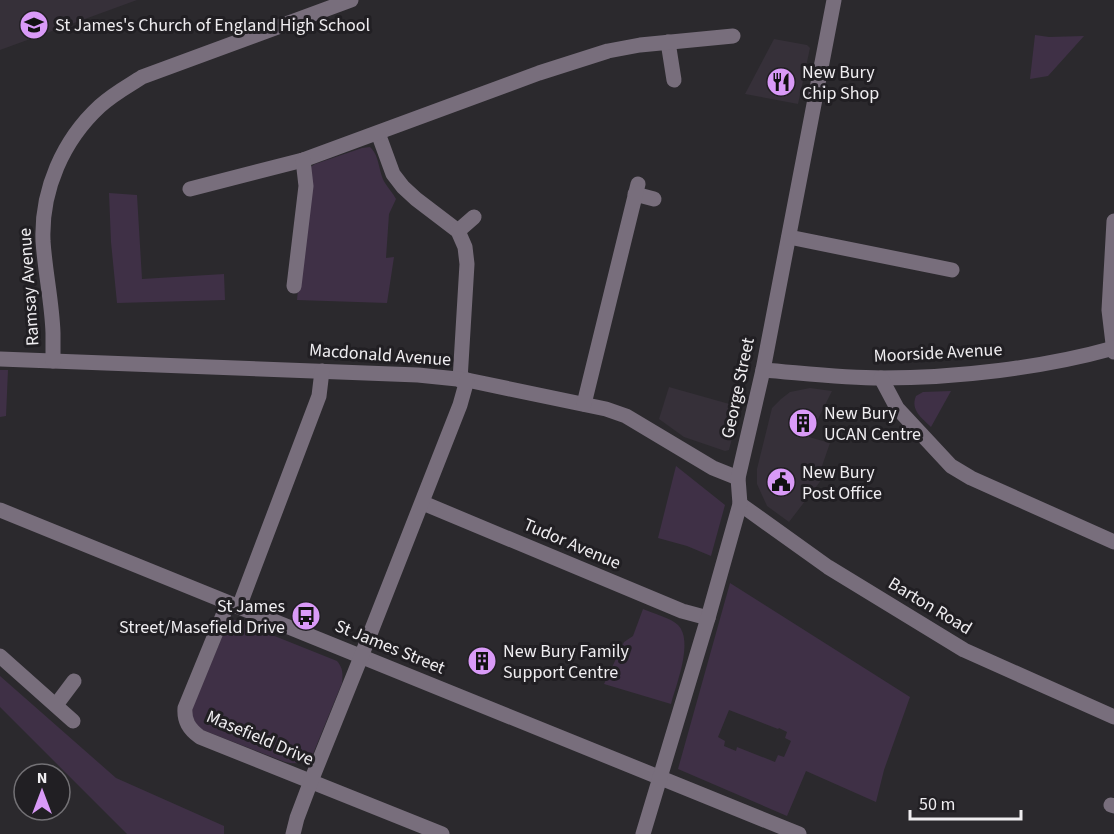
<svg xmlns="http://www.w3.org/2000/svg" width="1114" height="834" font-family="'Source Sans 3',sans-serif">
	<rect width="100%" height="100%" fill="#2b292d"/>
	<g fill="#363039">
		<path d="M0,0H137L0,50Z"/>
		<path d="M774,39L807,45L810,48L798,104L745,94Z"/>
		<path d="M669,387L740,407L729,450L725,451L684,437L659,419Z"/>
		<path d="M810,388L832,391L809,437L830,443L822,466L829,470L789,522L767,506L757,484V469L772,408L781,399L790,392Z"/>
	</g>
	<g fill="#3f3046" fill-rule="evenodd">
		<path d="M1035,35L1049,37L1084,36L1048,76L1030,79Z"/>
		<path d="M370,147C380,156 378,171 385,183C388,188 393,193 396,199L389,214L386,258L394,257L387,303L297,300L309,168L315,164L362,148Z"/>
		<path d="M109,193L137,195L142,279L224,274L225,300L117,303L111,242Z"/>
		<path d="M0,370H8L6,416L0,417Z"/>
		<path d="M951,391L931,427C922,418 910,410 916,396L923,392Z"/>
		<path d="M676,466L725,505L711,556L687,546L658,538Z"/>
		<path d="M730,583L910,697L884,770L876,802L806,771L787,816L678,769ZM729,710L778,729L779,728L787,732L785,738L791,741L784,757L778,755L775,762L737,747L736,751L724,746L725,741L718,737Z"/>
		<path d="M643,609C652,613 671,618 678,625C694,641 676,685 671,704L604,684L624,642L633,636Z"/>
		<path d="M230,618L337,661C343,668 343,674 342,683L313,754C305,763 297,765 285,762L200,729C194,722 192,717 192,709Z"/>
		<path d="M0,676L116,778L224,826V834H127L0,707Z"/>
	</g>
	<g fill="none" stroke-linecap="round" stroke-linejoin="round">
		<g stroke="#786e7c" stroke-width="15">
			<path d="M668,42L674,80"/>
			<path d="M378,133L393,174L403,187L416,199L458,231L465,247L467,264L460,380"/>
			<path d="M190,189L303,160L539,73L608,51L640,45L733,36"/>
			<path d="M635,194L654,199"/>
			<path d="M1114,221L1109,310L1114,352"/>
			<path d="M458,231L474,217"/>
			<path d="M789,237L952,270"/>
			<path d="M294,286L306,186L303,160"/>
			<path d="M0,359L418,375L467,380L606,409L626,416L713,468L738,478"/>
			<path d="M53,361C53,352 53,342 53,333C52,302 45,272 43,241C41,190 63,140 100,106C113,94 128,86 142,77L351,0"/>
			<path d="M763,370C802,373 842,378 882,378C956,378 1043,368 1114,348"/>
			<path d="M881,378L897,408L951,466L971,478L1114,542"/>
			<path d="M584,404L638,184"/>
			<path d="M423,503L682,611L708,618"/>
			<path d="M740,504L828,567L964,650L1114,717"/>
			<path d="M0,510L799,834"/>
			<path d="M228,603L185,708C184,721 189,729 200,737L442,834"/>
			<path d="M239,607L319,396L322,371"/>
			<path d="M0,656L73,721"/>
			<path d="M56,705L74,681"/>
			<path d="M1111,805L1114,806"/>
			<path d="M293,834L297,818L311,781L361,657L460,405L467,380"/>
			<path d="M643,834L708,618L740,504L738,478L763,370L834,0"/>
		</g>
	</g>
	<defs>
		<g id="school-disc" transform="scale(1.5)"><circle r="9.5" fill="#d99af7" stroke="#211f23"/><path d="M0-5L7-2L0 1L-7-2ZM-4 1L0 2.5L4 1V4Q0 6-4 4Z" fill="#111"/></g>
		<g id="restaurant-disc" transform="scale(1.5)"><circle r="9.5" fill="#d99af7" stroke="#211f23"/><path d="M-5-6h1v4h1v-4h1v4h1v-4h1v5L-1.5 .5V6h-2V.5L-5-1ZM5-6V6H3V1.5H1.5Q1.5-4 5-6Z" fill="#111"/></g>
		<g id="building-disc" transform="scale(1.5)"><circle r="9.5" fill="#d99af7" stroke="#211f23"/><path d="M-4-6H4V6H1V3H-1V6H-4ZM-2.5-4.3h1.7v1.8h-1.7ZM.8-4.3h1.7v1.8H.8ZM-2.5-1h1.7V.8h-1.7ZM.8-1h1.7V.8H.8Z" fill="#111"/></g>
		<g id="civic-disc" transform="scale(1.5)"><circle r="9.5" fill="#d99af7" stroke="#211f23"/><path d="M-.6-6.5H3V-4.5H.6V-3L4-1V1h2V6H-6V1h2V-1L-.6-3ZM-1.2 2.5V6h2.4V2.5Z" fill="#111"/></g>
		<g id="bus-disc" transform="scale(1.5)"><circle r="9.5" fill="#d99af7" stroke="#211f23"/><path d="M-5-6H5V4H4V6H2V4H-2V6H-4V4H-5ZM-3.5-4V0h7V-4ZM-3.5 1.2v1.5H-2V1.2ZM2 1.2v1.5H3.5V1.2Z" fill="#111"/></g>
	</defs>
	<g fill-rule="evenodd">
		<use href="#school-disc" x="34" y="25"/>
		<use href="#restaurant-disc" x="781" y="82"/>
		<use href="#building-disc" x="803" y="423"/>
		<use href="#civic-disc" x="781" y="482"/>
		<use href="#bus-disc" x="306" y="616"/>
		<use href="#building-disc" x="482" y="661"/>
	</g>
	<g text-anchor="middle" dominant-baseline="central" stroke-width="6" stroke-linejoin="round" paint-order="stroke">
		<g font-size="18" fill="#efedf0" stroke="#211f23" text-anchor="start">
			<text x="55" y="25">St James's Church of England High School</text>
			<text x="802" y="72">New Bury<tspan x="802" dy="21">Chip Shop</tspan></text>
			<text x="824" y="413">New Bury<tspan x="824" dy="21">UCAN Centre</tspan></text>
			<text x="802" y="472">New Bury<tspan x="802" dy="21">Post Office</tspan></text>
			<text x="285" y="606" text-anchor="end">St James<tspan x="285" dy="21">Street/Masefield Drive</tspan></text>
			<text x="503" y="651">New Bury Family<tspan x="503" dy="21">Support Centre</tspan></text>
		</g>
		<g font-size="18" fill="#efedf0" stroke="#211f23">
			<text transform="translate(29 287) rotate(-94)">Ramsay Avenue</text>
			<text transform="translate(938 353) rotate(-3)">Moorside Avenue</text>
			<text transform="translate(380 355) rotate(4)">Macdonald Avenue</text>
			<text transform="translate(738 388) rotate(-78)">George Street</text>
			<text transform="translate(572 544) rotate(23)">Tudor Avenue</text>
			<text transform="translate(930 606) rotate(31)">Barton Road</text>
			<text transform="translate(390 647) rotate(22)">St James Street</text>
			<text transform="translate(260 738) rotate(23)">Masefield Drive</text>
		</g>
	</g>
	<g transform="translate(42 792)"><circle r="28" fill="#211f23" stroke="#737175" stroke-width="1.5"/>
	<path d="M0-4.5L10 22L0 15L-10 22Z" fill="#d99af7"/>
	<text y="-9" font-size="16" font-weight="bold" text-anchor="middle" fill="#efedf0">N</text>
	</g>
	<path d="M910 810v9h111v-9" fill="none" stroke="#efedf0" stroke-width="3"/>
	<text x="919" y="810" font-size="18" fill="#efedf0" stroke="#211f23" stroke-width="4.5" paint-order="stroke">50 m</text>
</svg>
